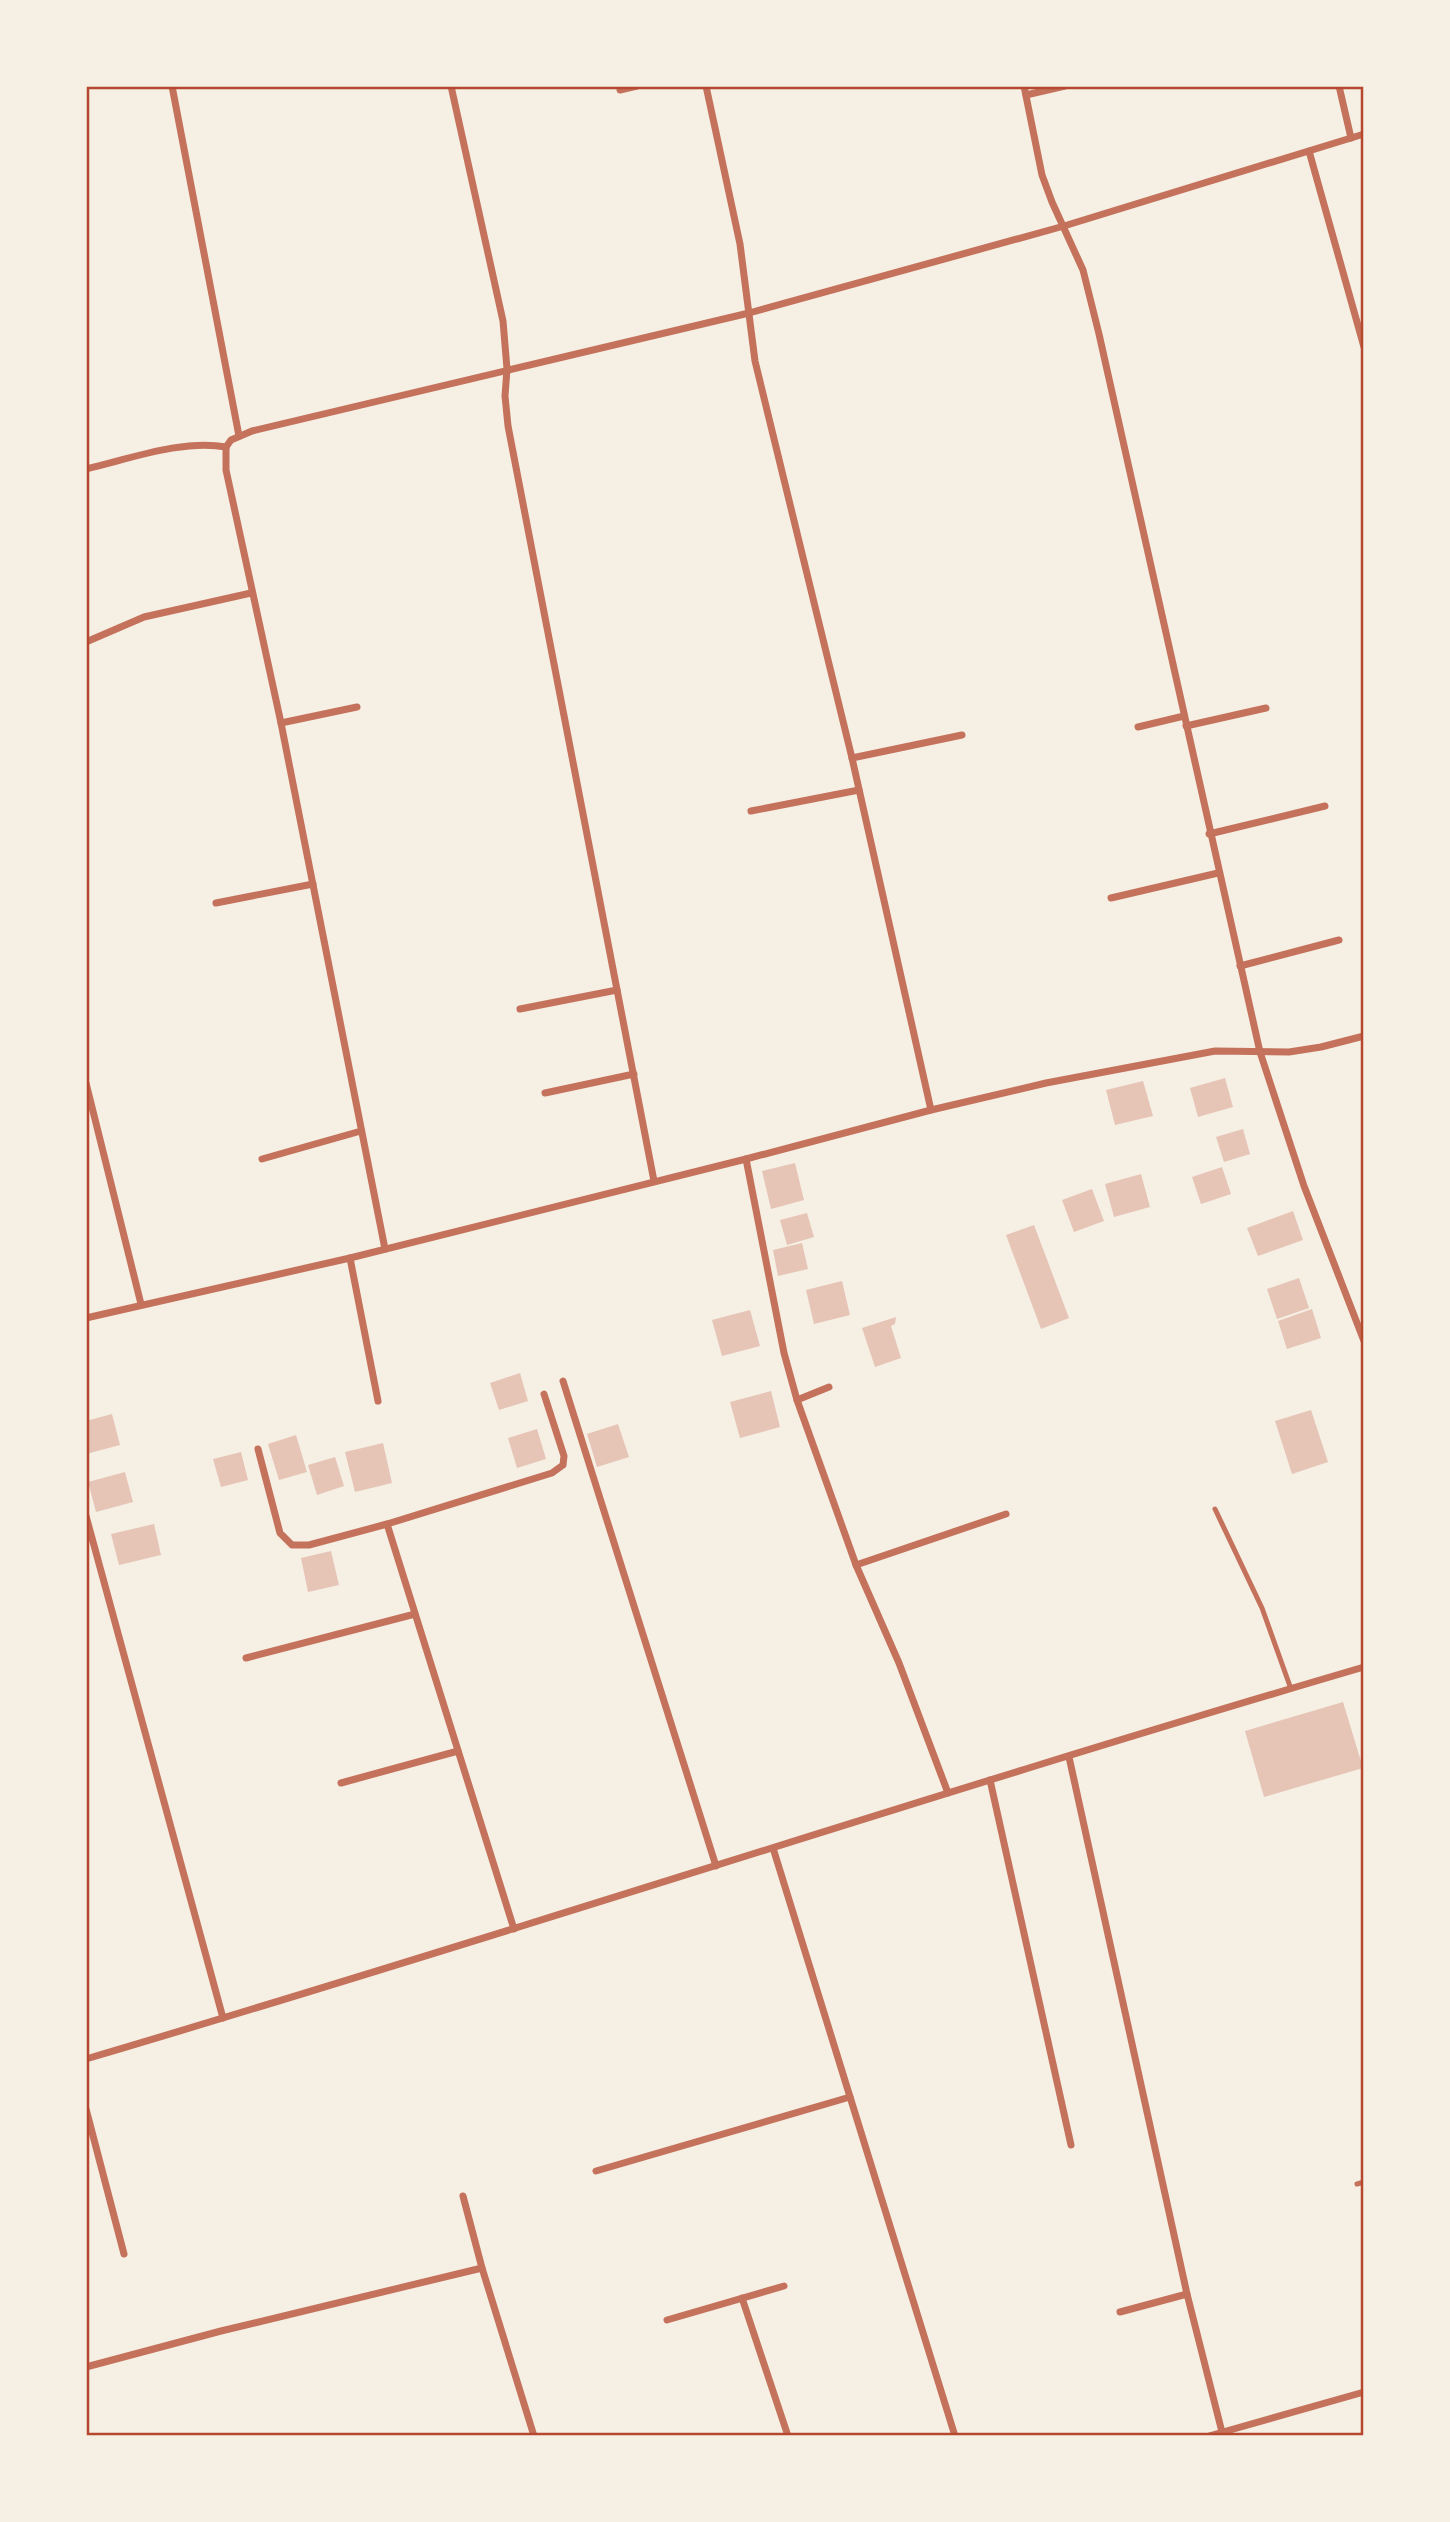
<svg xmlns="http://www.w3.org/2000/svg" width="1450" height="2522" font-family="Roboto,sans-serif">
	<rect width="100%" height="100%" fill="#f6efe4"/>
	<g fill="#e6c5b7">
		<path d="M1225,1078L1233,1107L1198,1117L1190,1088Z"/>
		<path d="M1143,1081L1153,1116L1115,1125L1106,1090Z"/>
		<path d="M1243,1129L1250,1154L1224,1162L1216,1137Z"/>
		<path d="M795,1163L804,1200L771,1209L762,1171Z"/>
		<path d="M1222,1167L1231,1194L1201,1204L1192,1177Z"/>
		<path d="M1141,1174L1150,1207L1114,1217L1105,1184Z"/>
		<path d="M1092,1189L1104,1221L1074,1232L1062,1200Z"/>
		<path d="M1293,1211L1303,1240L1258,1256L1247,1228Z"/>
		<path d="M807,1213L814,1237L787,1245L780,1220Z"/>
		<path d="M1034,1225L1069,1318L1041,1329L1006,1235Z"/>
		<path d="M802,1243L808,1269L778,1276L773,1250Z"/>
		<path d="M1299,1278L1309,1308L1277,1319L1267,1289Z"/>
		<path d="M842,1281L850,1315L814,1324L806,1290Z"/>
		<path d="M1312,1309L1321,1338L1287,1349L1278,1321Z"/>
		<path d="M750,1310L760,1346L722,1356L712,1320Z"/>
		<path d="M896,1317L895,1324L891,1326L901,1358L875,1367L862,1328Z"/>
		<path d="M520,1373L528,1401L499,1410L490,1383Z"/>
		<path d="M771,1391L780,1427L740,1438L730,1402Z"/>
		<path d="M1311,1410L1328,1462L1292,1474L1275,1421Z"/>
		<path d="M112,1414L120,1445L86,1454V1421Z"/>
		<path d="M618,1424L629,1457L597,1467L587,1434Z"/>
		<path d="M537,1429L546,1459L517,1468L508,1438Z"/>
		<path d="M296,1435L307,1472L279,1480L268,1444Z"/>
		<path d="M383,1443L392,1483L355,1492L345,1452Z"/>
		<path d="M241,1452L248,1480L221,1487L213,1459Z"/>
		<path d="M335,1457L344,1486L317,1495L308,1465Z"/>
		<path d="M125,1472L133,1502L96,1512L88,1482Z"/>
		<path d="M154,1524L161,1555L119,1565L111,1534Z"/>
		<path d="M331,1551L339,1585L308,1592L301,1558Z"/>
		<path d="M1343,1702L1363,1768L1264,1797L1245,1731Z"/>
	</g>
	<g fill="none" stroke-linecap="round" stroke-linejoin="round">
		<g stroke="#c5725c" stroke-width="5">
			<path d="M1215,1509L1262,1608L1291,1689"/>
			<path d="M1357,2184L1364,2182"/>
		</g>
		<g stroke="#c5725c" stroke-width="7">
			<path d="M172,86L239,436"/>
			<path d="M451,86L503,321L507,369L505,396L508,426L654,1181"/>
			<path d="M706,86L740,244L755,361L852,758L931,1110"/>
			<path d="M1024,86L1042,175L1052,202L1083,270L1099,334L1260,1052L1304,1186L1364,1341"/>
			<path d="M1339,86L1351,138"/>
			<path d="M620,90L637,86"/>
			<path d="M1026,95L1065,86"/>
			<path d="M1309,151L1364,347"/>
			<path d="M226,447L231,440L252,431L749,313L1064,226L1364,134"/>
			<path d="M226,447V470L281,723L385,1249"/>
			<path d="M86,469C129,459 183,439 226,447"/>
			<path d="M86,642L144,617L251,593"/>
			<path d="M281,723L357,707"/>
			<path d="M1186,726L1266,708"/>
			<path d="M1138,727L1184,716"/>
			<path d="M852,758L962,735"/>
			<path d="M751,811L859,790"/>
			<path d="M1209,834L1325,806"/>
			<path d="M1111,898L1218,873"/>
			<path d="M216,903L313,884"/>
			<path d="M1240,966L1339,940"/>
			<path d="M520,1009L617,990"/>
			<path d="M86,1083L141,1304"/>
			<path d="M545,1093L634,1074"/>
			<path d="M262,1159L361,1131"/>
			<path d="M746,1159L784,1353L797,1400L856,1565L899,1663L948,1793"/>
			<path d="M350,1258L378,1401"/>
			<path d="M86,1318L350,1258L746,1159L931,1110L1046,1083L1215,1051L1289,1052L1321,1047L1364,1036"/>
			<path d="M563,1381L716,1866"/>
			<path d="M797,1400L829,1387"/>
			<path d="M258,1449L280,1533L292,1545H309L387,1524L552,1473L563,1465L564,1456L544,1394"/>
			<path d="M86,1516L223,2018"/>
			<path d="M387,1524L514,1929"/>
			<path d="M856,1565L1006,1514"/>
			<path d="M246,1658L415,1614"/>
			<path d="M1069,1757L1187,2294L1223,2436"/>
			<path d="M990,1780L1071,2145"/>
			<path d="M341,1783L458,1751"/>
			<path d="M773,1848L955,2436"/>
			<path d="M86,2059C513,1933 937,1792 1364,1667"/>
			<path d="M86,2109L124,2254"/>
			<path d="M596,2171L850,2097"/>
			<path d="M463,2196L482,2268L534,2436"/>
			<path d="M742,2298L788,2436"/>
			<path d="M1120,2312L1187,2294"/>
			<path d="M667,2320L784,2286"/>
			<path d="M86,2367L221,2331L482,2268"/>
			<path d="M1209,2436L1364,2392"/>
		</g>
	</g>
	<rect width="1450" height="2522" fill="none" stroke="#f6efe4" stroke-width="175"/>
	<rect x="88" y="88" width="1274" height="2346" fill="none" stroke="#b5482f" stroke-width="2.5"/>
</svg>
